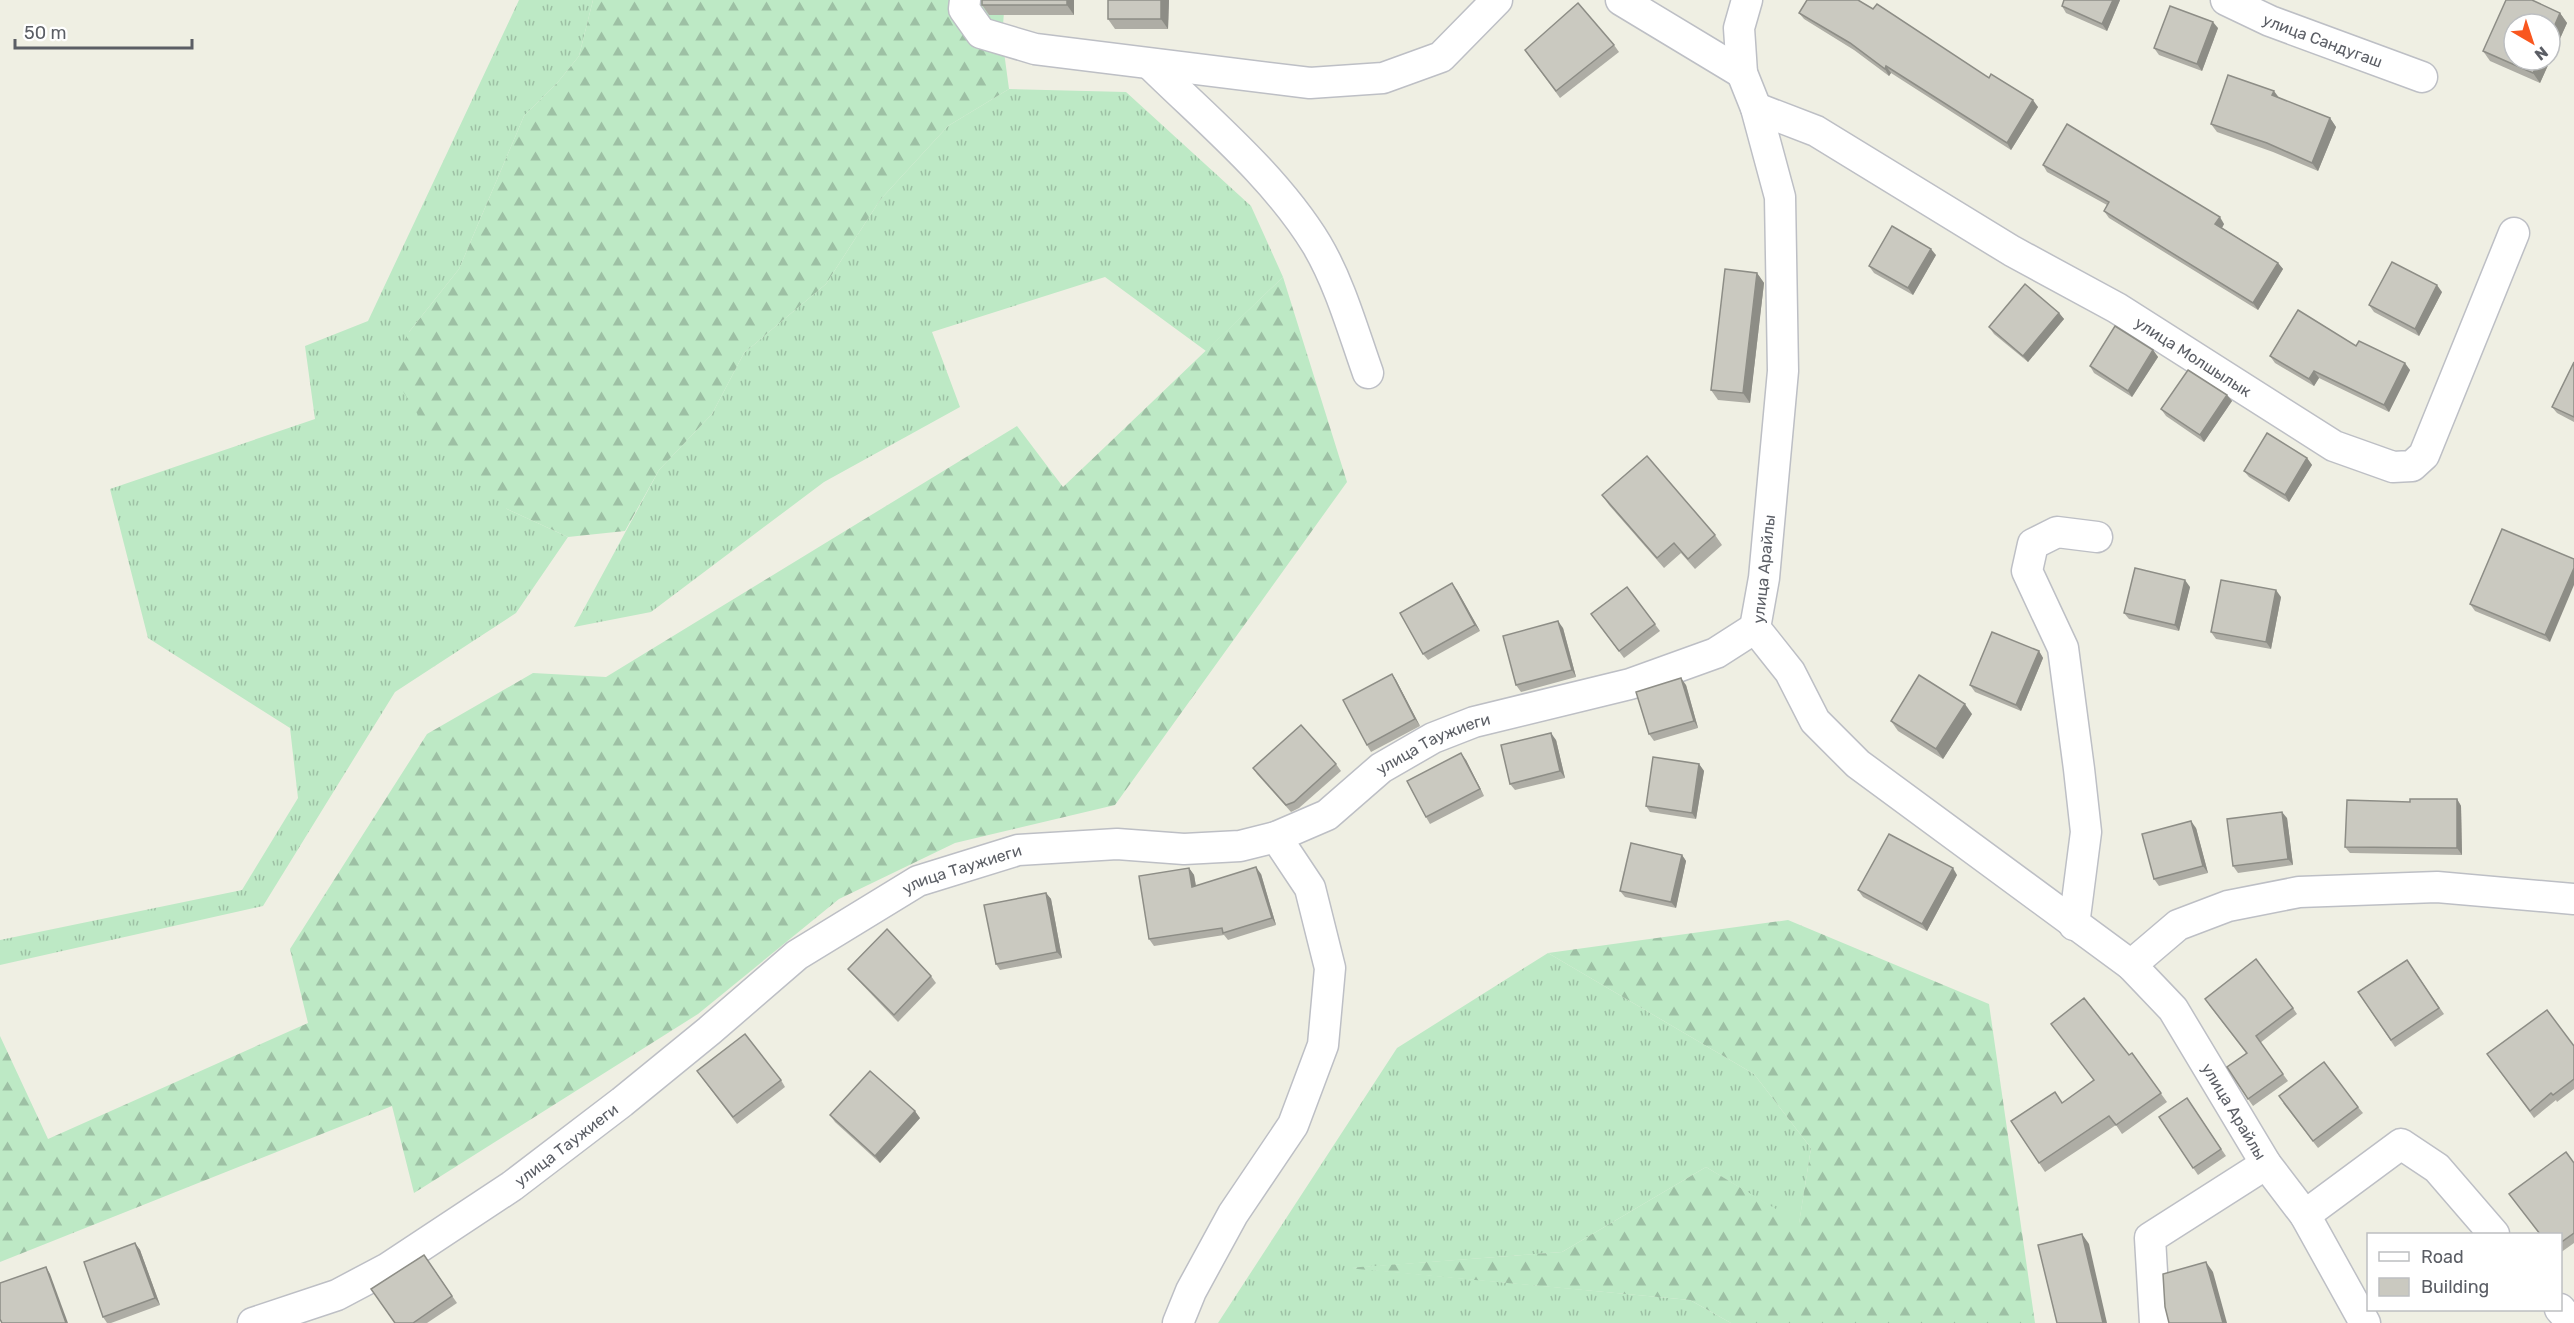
<svg xmlns="http://www.w3.org/2000/svg" width="2574" height="1323" font-family="Rubik,sans-serif">
	<defs>
		<pattern id="grass-tufts" width="24" height="20" patternUnits="userSpaceOnUse" patternTransform="scale(1.5)"><rect width="24" height="20" fill="#bde9c5"/><path d="M3 7l-1-3M5 7V3M7 7l1-3M15 17l-1-3M17 17v-4M19 17l1-3" fill="none" stroke="#9dc0a4"/></pattern>
		<pattern id="forest-firs" width="22" height="20" patternUnits="userSpaceOnUse" patternTransform="scale(1.5)"><rect width="22" height="20" fill="#bde9c5"/><path d="M5 1l3.5 6h-7zM16 11l3.5 6h-7z" fill="#9dc0a4"/></pattern>
	</defs>
	<rect width="100%" height="100%" fill="#efefe3"/>
	<g fill="url(#grass-tufts)">
		<path d="M519,0H593L579,56L558,82L524,116L459,269L409,332L507,509L568,537L516,613L395,692L263,906L0,965V940L242,890L298,798L290,728L148,638L110,489L315,419L305,346L368,321Z"/>
		<path d="M1009,89L1126,92L1251,206L1283,277L1206,351L1105,277L932,332L960,407L824,482L651,612L574,627L659,470L712,414L744,353L826,284L880,200L948,126Z"/>
		<path d="M1548,953L1754,1074L1811,1148L1799,1224L1706,1167L1562,1252L1352,1268L1690,1300L1731,1323H1218L1397,1048Z"/>
	</g>
	<g fill="url(#forest-firs)">
		<path d="M593,0H1005L1002,37L1009,89L948,126L880,200L826,284L744,353L712,414L659,470L625,531L568,537L507,509L435,440L389,370L409,332L459,269L524,116L558,82L579,56Z"/>
		<path d="M1283,277L1347,482L1115,805L955,843L839,899L698,1014L414,1193L392,1106L0,1262V1036L48,1139L308,1023L290,949L427,734L533,673L606,677L1017,426L1063,487Z"/>
		<path d="M1788,920L1989,1004L2035,1323H1731L1690,1300L1347,1268L1562,1252L1706,1167L1799,1223L1811,1148L1754,1074L1548,953Z"/>
	</g>
	<g fill="none" stroke-linecap="round" stroke-linejoin="round">
		<g stroke="#bdbfc5" stroke-width="33">
			<g id="minor">
				<path d="M965,0L964,9L981,33L1035,49L1310,83L1383,78L1441,57L1497,0"/>
				<path d="M1621,0L1742,73"/>
				<path id="s1" d="M1747,0L1739,28L1742,73L1756,108L1780,197L1783,371L1764,578L1755,628L1790,672L1815,721L1858,764L2131,965L2173,1009L2266,1164L2305,1215L2365,1323"/>
				<path id="s2" d="M2226,0L2270,21L2422,77"/>
				<path d="M1150,64C1208,121 1275,176 1317,245C1340,284 1353,331 1368,373"/>
				<path id="s3" d="M1756,108L1816,131L2012,251L2117,308L2334,446L2393,467L2412,466L2424,455L2514,233"/>
				<path d="M2074,925L2086,832L2079,769L2063,648L2027,571L2033,544L2057,532L2097,537"/>
				<path d="M2131,965L2178,925L2228,906L2299,892L2437,887L2574,899"/>
				<path d="M2305,1215L2401,1144L2437,1168L2494,1234"/>
				<path d="M2560,1309L2567,1317L2574,1318"/>
				<path id="s4" d="M253,1323L337,1295L388,1268L512,1186L622,1102L709,1031L797,955L918,881L1018,850L1117,844L1184,849L1240,846L1276,837L1327,815L1381,768L1433,738L1474,722L1630,684L1716,653L1755,628"/>
				<path d="M1178,1323L1191,1291L1233,1214L1293,1125L1323,1045L1330,968L1310,888L1276,837"/>
				<path d="M2155,1323L2150,1238L2266,1164"/>
			</g>
		</g>
		<use href="#minor" stroke="#fff" stroke-width="30"/>
	</g>
	<g fill="#aeada5">
		<path d="M1074,0V15H989L982,5Z"/>
		<path d="M1108,0H1169L1168,29H1115L1108,19Z"/>
		<path d="M2120,0L2107,31L2066,13L2062,6Z"/>
		<path d="M1873,9L2038,107L2011,150L1891,73L1889,76L1854,50L1804,19L1799,13Z"/>
		<path d="M2560,13L2567,23L2540,83L2490,61L2483,51Z"/>
		<path d="M2218,28L2202,71L2159,55L2154,48Z"/>
		<path d="M1614,45L1619,52L1560,98L1525,50Z"/>
		<path d="M2279,98L2330,118L2336,127L2318,171L2273,152L2217,132L2211,124Z"/>
		<path d="M2043,165L2224,224L2222,228L2278,263L2283,269L2258,310L2109,218L2104,211L2107,205L2047,172Z"/>
		<path d="M1936,255L1913,295L1874,273L1869,266Z"/>
		<path d="M1757,273L1764,283L1750,403L1718,400L1711,390Z"/>
		<path d="M2442,292L2419,336L2374,312L2369,305Z"/>
		<path d="M2059,313L2064,319L2028,362L1994,334L1989,327Z"/>
		<path d="M2356,346L2410,370L2389,412L2319,378L2314,386L2275,363L2270,356Z"/>
		<path d="M2153,350L2158,357L2132,397L2094,373L2090,366Z"/>
		<path d="M2574,362V422L2557,413L2552,407Z"/>
		<path d="M2227,395L2232,401L2204,442L2166,416L2161,409Z"/>
		<path d="M2307,458L2312,465L2289,502L2249,477L2244,471Z"/>
		<path d="M1602,495L1715,535L1722,545L1695,569L1681,553L1664,568L1609,505Z"/>
		<path d="M2502,529L2550,642L2475,611L2470,604Z"/>
		<path d="M1627,587L1660,631L1624,658L1591,614Z"/>
		<path d="M2190,587L2179,631L2129,619L2124,613Z"/>
		<path d="M1457,590L1480,631L1428,660L1423,654Z"/>
		<path d="M2281,597L2271,649L2216,639L2211,632Z"/>
		<path d="M1563,628L1576,677L1521,692L1516,685Z"/>
		<path d="M2039,651L2043,658L2021,711L1975,692L1970,685Z"/>
		<path d="M1392,674L1396,680L1420,726L1371,752L1367,745Z"/>
		<path d="M1686,685L1698,728L1654,741L1649,734Z"/>
		<path d="M1972,714L1943,759L1898,731L1891,721Z"/>
		<path d="M1556,740L1565,778L1515,790L1510,784Z"/>
		<path d="M1466,760L1484,796L1430,824L1426,817Z"/>
		<path d="M1336,764L1341,771L1299,808L1291,812L1257,774L1253,768Z"/>
		<path d="M1699,764L1704,771L1696,819L1650,812L1646,806Z"/>
		<path d="M2457,799L2461,806L2462,855L2350,853L2345,847L2410,802Z"/>
		<path d="M2287,818L2293,865L2238,873L2233,866Z"/>
		<path d="M2196,828L2208,873L2159,886L2154,879Z"/>
		<path d="M1682,855L1686,861L1676,908L1625,897L1620,891Z"/>
		<path d="M1189,868L1194,875L1196,886L1261,874L1276,925L1228,940L1224,935L1154,946L1149,939Z"/>
		<path d="M1957,875L1927,931L1863,897L1858,890Z"/>
		<path d="M1046,893L1051,899L1062,958L1000,970L996,964Z"/>
		<path d="M2407,960L2444,1014L2395,1047L2358,992Z"/>
		<path d="M848,969L931,976L936,983L898,1022L853,975Z"/>
		<path d="M2209,1005L2293,1008L2297,1014L2260,1043L2288,1081L2253,1106L2248,1099L2246,1053Z"/>
		<path d="M2574,1046V1089L2557,1102L2556,1100L2534,1118L2487,1054Z"/>
		<path d="M2132,1053L2167,1102L2122,1134L2116,1125L2045,1172L2039,1163L2129,1055Z"/>
		<path d="M702,1078L781,1080L785,1087L737,1124Z"/>
		<path d="M2187,1098L2226,1156L2198,1175L2159,1117Z"/>
		<path d="M2283,1103L2358,1107L2363,1113L2318,1148Z"/>
		<path d="M830,1115L920,1118L880,1163L835,1122Z"/>
		<path d="M2574,1163V1243L2560,1253V1234Z"/>
		<path d="M135,1243L140,1250L160,1305L111,1323H107L103,1317Z"/>
		<path d="M424,1255L457,1303L427,1323H395Z"/>
	</g>
	<g fill="#8d8d86">
		<path d="M1067,0H1074V15L1067,5Z"/>
		<path d="M1161,0H1169L1168,29L1161,19Z"/>
		<path d="M2113,0H2120L2107,31L2102,24Z"/>
		<path d="M2560,13L2567,23L2540,83L2533,73L2539,60H2550V36Z"/>
		<path d="M2213,22L2218,28L2202,71L2197,64Z"/>
		<path d="M1886,66L1891,73L1889,76L1885,69Z"/>
		<path d="M2274,91L2280,99L2272,95Z"/>
		<path d="M2033,100L2038,107L2011,150L2007,143Z"/>
		<path d="M2330,118L2336,127L2318,171L2312,163Z"/>
		<path d="M2220,217L2224,224L2220,231L2215,224Z"/>
		<path d="M1931,249L1936,255L1913,295L1908,288Z"/>
		<path d="M2278,263L2283,269L2258,310L2253,303Z"/>
		<path d="M1757,273L1764,283L1750,403L1743,393Z"/>
		<path d="M2437,285L2442,292L2419,336L2415,329Z"/>
		<path d="M2059,313L2064,319L2028,362L2023,356Z"/>
		<path d="M2153,350L2158,357L2132,397L2128,391Z"/>
		<path d="M2405,363L2410,370L2389,412L2384,405Z"/>
		<path d="M2314,371L2319,378L2314,386L2309,379Z"/>
		<path d="M2227,395L2232,401L2204,442L2200,435Z"/>
		<path d="M2307,458L2312,465L2289,502L2285,495Z"/>
		<path d="M2574,568V585L2550,642L2545,635Z"/>
		<path d="M2185,580L2190,587L2179,631L2175,625Z"/>
		<path d="M1452,583L1457,590L1480,631L1475,625Z"/>
		<path d="M2276,590L2281,597L2271,649L2266,642Z"/>
		<path d="M1558,621L1563,628L1576,677L1572,670Z"/>
		<path d="M2039,651L2043,658L2021,711L2016,705Z"/>
		<path d="M1392,674L1396,680L1420,726L1415,719Z"/>
		<path d="M1681,678L1686,685L1698,728L1694,721Z"/>
		<path d="M1965,704L1972,714L1943,759L1936,749Z"/>
		<path d="M1551,733L1556,740L1565,778L1560,771Z"/>
		<path d="M1461,753L1466,760L1484,796L1480,789Z"/>
		<path d="M1699,764L1704,771L1696,819L1692,813Z"/>
		<path d="M2457,799L2461,806L2462,855L2457,848Z"/>
		<path d="M2282,812L2287,818L2293,865L2288,859Z"/>
		<path d="M2191,821L2196,828L2208,873L2203,866Z"/>
		<path d="M1682,855L1686,861L1676,908L1671,902Z"/>
		<path d="M1256,867L1261,874L1276,925L1272,918Z"/>
		<path d="M1189,868L1194,875L1197,893L1192,887Z"/>
		<path d="M1953,868L1957,875L1927,931L1922,924Z"/>
		<path d="M1046,893L1051,899L1062,958L1057,952Z"/>
		<path d="M915,1111L920,1118L880,1163L875,1156Z"/>
		<path d="M2082,1234L2089,1244L2107,1323H2103Z"/>
		<path d="M135,1243L140,1250L160,1305L155,1298Z"/>
		<path d="M2206,1262L2213,1272L2227,1323H2223Z"/>
		<path d="M46,1267L50,1274L68,1323H66Z"/>
	</g>
	<g fill="#cac9c0" stroke="#8d8d86" stroke-width="1.5">
		<rect x="982" y="0" width="85" height="5"/>
		<rect x="1108" y="0" width="53" height="19"/>
		<path d="M1807,0H1858L1873,9L1877,4L1989,78L1991,74L2033,100L2007,143L1886,66L1885,69L1850,43L1799,13Z"/>
		<path d="M2064,0H2113L2102,24L2062,6Z"/>
		<path d="M2506,0H2532L2560,13L2550,36V24H2514V60H2539L2533,73L2483,51Z"/>
		<path d="M1578,3L1614,45L1556,91L1525,50Z"/>
		<path d="M2170,6L2213,22L2197,64L2154,48Z"/>
		<path d="M2228,75L2274,91L2272,95L2330,118L2312,163L2267,143L2211,124Z"/>
		<path d="M2067,124L2220,217L2215,224L2278,263L2253,303L2104,211L2109,202L2043,165Z"/>
		<path d="M1892,226L1931,249L1908,288L1869,266Z"/>
		<path d="M2392,262L2437,285L2415,329L2369,305Z"/>
		<path d="M1725,269L1757,273L1743,393L1711,390Z"/>
		<path d="M2025,284L2059,313L2023,356L1989,327Z"/>
		<path d="M2298,310L2356,346L2359,341L2405,363L2384,405L2314,371L2309,379L2270,356Z"/>
		<path d="M2115,326L2153,350L2128,391L2090,366Z"/>
		<path d="M2574,362V417L2552,407Z"/>
		<path d="M2188,370L2227,395L2200,435L2161,409Z"/>
		<path d="M2267,433L2307,458L2285,495L2244,471Z"/>
		<path d="M1647,456L1715,535L1688,559L1674,543L1657,558L1602,495Z"/>
		<path d="M2502,529L2574,559V568L2545,635L2470,604Z"/>
		<path d="M2135,568L2185,580L2175,625L2124,613Z"/>
		<path d="M2221,580L2276,590L2266,642L2211,632Z"/>
		<path d="M1452,583L1475,625L1423,654L1400,613Z"/>
		<path d="M1627,587L1655,624L1619,651L1591,614Z"/>
		<path d="M1558,621L1572,670L1516,685L1503,636Z"/>
		<path d="M1992,632L2039,651L2016,705L1970,685Z"/>
		<path d="M1392,674L1415,719L1367,745L1343,700Z"/>
		<path d="M1919,675L1965,704L1936,749L1891,721Z"/>
		<path d="M1681,678L1694,721L1649,734L1636,692Z"/>
		<path d="M1301,725L1336,764L1294,802L1286,805L1253,768Z"/>
		<path d="M1551,733L1560,771L1510,784L1501,745Z"/>
		<path d="M1461,753L1480,789L1426,817L1407,781Z"/>
		<path d="M1653,757L1699,764L1692,813L1646,806Z"/>
		<path d="M2410,799H2457V848L2345,847L2347,800L2410,802Z"/>
		<path d="M2282,812L2288,859L2233,866L2227,819Z"/>
		<path d="M2191,821L2203,866L2154,879L2142,834Z"/>
		<path d="M1889,834L1953,868L1922,924L1858,890Z"/>
		<path d="M1631,843L1682,855L1671,902L1620,891Z"/>
		<path d="M1256,867L1272,918L1223,933L1222,928L1149,939L1139,876L1189,868L1192,887Z"/>
		<path d="M1046,893L1057,952L996,964L984,905Z"/>
		<path d="M887,929L931,976L894,1015L848,969Z"/>
		<path d="M2256,959L2293,1008L2256,1036L2283,1074L2248,1099L2227,1067L2247,1053L2205,999Z"/>
		<path d="M2407,960L2439,1008L2391,1040L2358,992Z"/>
		<path d="M2084,998L2129,1055L2132,1053L2161,1093L2116,1125L2109,1116L2039,1163L2011,1121L2055,1092L2062,1103L2094,1080L2051,1024Z"/>
		<path d="M2547,1010L2574,1046V1079L2553,1095L2551,1093L2530,1111L2487,1054Z"/>
		<path d="M745,1034L781,1080L733,1117L697,1071Z"/>
		<path d="M2324,1062L2358,1107L2313,1141L2279,1096Z"/>
		<path d="M870,1071L915,1111L875,1156L830,1115Z"/>
		<path d="M2187,1098L2221,1149L2193,1168L2159,1117Z"/>
		<path d="M2566,1152L2574,1163V1233L2560,1243V1234H2540L2509,1194Z"/>
		<path d="M2082,1234L2103,1323H2057L2038,1245Z"/>
		<path d="M135,1243L155,1298L103,1317L84,1262Z"/>
		<path d="M424,1255L452,1296L413,1323H395L371,1289Z"/>
		<path d="M2206,1262L2223,1323H2169L2165,1307L2163,1274Z"/>
		<path d="M46,1267L66,1323H2L0,1319V1283Z"/>
	</g>
	<g text-anchor="middle" dominant-baseline="central" stroke-width="6" stroke-linejoin="round" paint-order="stroke">
		<g font-size="16" fill="#5b5e65" stroke="#fff">
			<text stroke="none"><textPath href="#s2" startOffset="105">улица Сандугаш</textPath></text>
			<text stroke="none"><textPath href="#s3" startOffset="504">улица Молшылык</textPath></text>
			<text transform="translate(1764 569) rotate(-84)">улица Арайлы</text>
			<text stroke="none"><textPath href="#s4" startOffset="1353">улица Таужиеги</textPath></text>
			<text stroke="none"><textPath href="#s4" startOffset="849">улица Таужиеги</textPath></text>
			<text stroke="none"><textPath href="#s1" startOffset="1328">улица Арайлы</textPath></text>
			<text stroke="none"><textPath href="#s4" startOffset="363">улица Таужиеги</textPath></text>
		</g>
	</g>
	<rect x="2367" y="1233" width="195" height="78" fill="#ffffff" stroke="#bdbfc1" stroke-width="1.5"/>
	<rect x="2379" y="1252" width="30" height="9" fill="#ffffff" stroke="#bdbfc1" stroke-width="1.5"/>
	<text x="2421" y="1263" font-size="18" fill="#5b5e65">Road</text>
	<rect x="2379" y="1278" width="30" height="18" fill="#cac9c0" stroke="#bdbfc1" stroke-width="1.5"/>
	<text x="2421" y="1293" font-size="18" fill="#5b5e65">Building</text>
	<g transform="translate(2532 42) rotate(141)"><circle r="28" fill="#ffffff" stroke="#bdbfc1" stroke-width="1.5"/>
	<path d="M0-4.5L10 22L0 15L-10 22Z" fill="#f9571f"/>
	<text y="-9" font-size="16" font-weight="bold" text-anchor="middle" fill="#5b5e65">N</text>
	</g>
	<path d="M15 39v9h177v-9" fill="none" stroke="#5b5e65" stroke-width="3"/>
	<text x="24" y="39" font-size="18" fill="#5b5e65" stroke="#ffffff" stroke-width="4.5" paint-order="stroke">50 m</text>
</svg>
